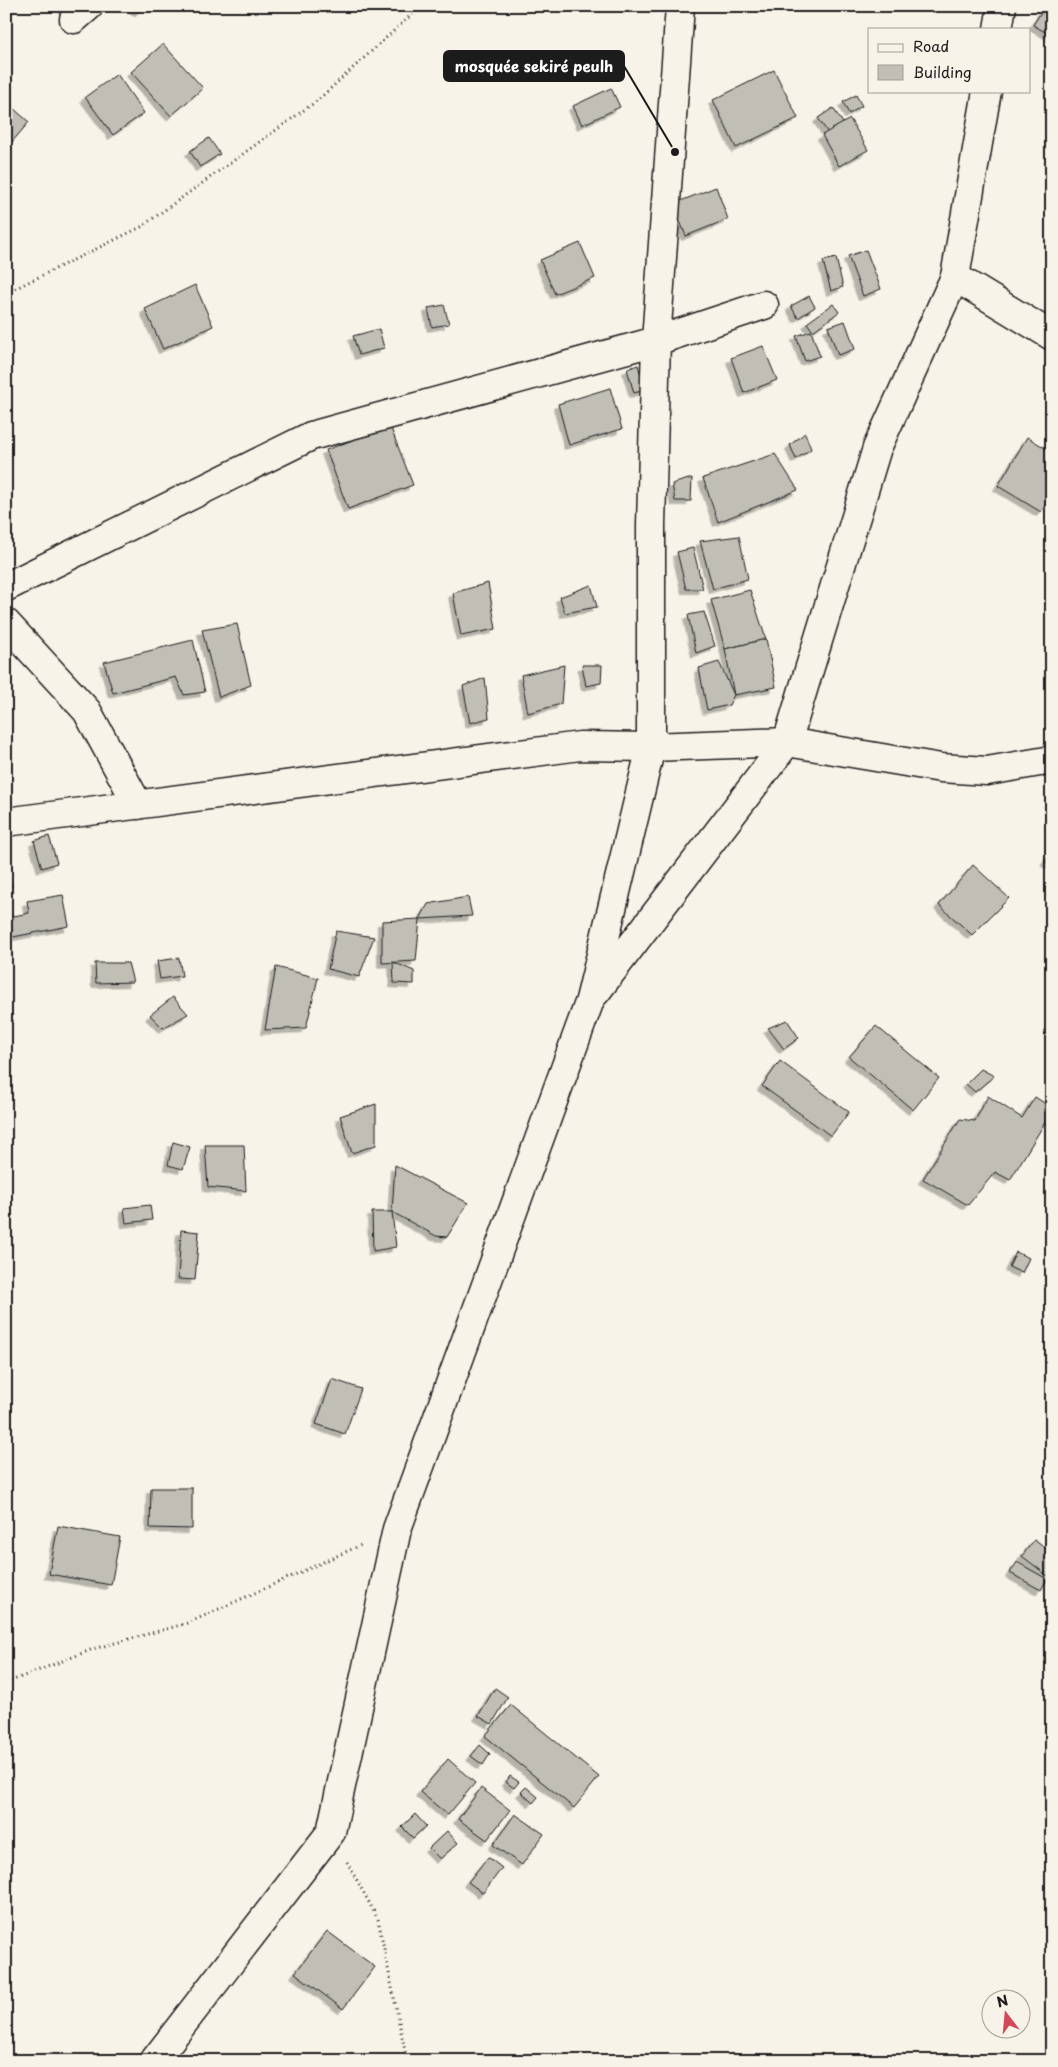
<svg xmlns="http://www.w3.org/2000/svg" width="1058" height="2067" font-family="'Playpen Sans',sans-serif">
	<defs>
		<filter id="shadow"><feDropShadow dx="-4.5" dy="4.5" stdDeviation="0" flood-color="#0004"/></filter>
	</defs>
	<rect width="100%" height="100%" fill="#f7f3e8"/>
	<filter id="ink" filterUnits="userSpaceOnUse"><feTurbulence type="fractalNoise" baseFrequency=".02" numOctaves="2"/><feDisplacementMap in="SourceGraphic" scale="10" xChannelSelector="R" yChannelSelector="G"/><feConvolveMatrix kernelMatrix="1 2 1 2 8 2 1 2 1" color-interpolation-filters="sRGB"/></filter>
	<g filter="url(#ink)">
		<g fill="#c0beb5" stroke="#1c1c1c" filter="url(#shadow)">
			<path d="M131,6H144L139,12Z"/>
			<path d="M1045,6H1052V36L1033,25Z"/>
			<path d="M163,44L203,88L171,116L131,72Z"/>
			<path d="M774,70L798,118L736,148L713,100Z"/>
			<path d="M117,74L144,113L113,135L85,97Z"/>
			<path d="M611,88L620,107L582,125L573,106Z"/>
			<path d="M856,95L862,106L849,114L843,102Z"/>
			<path d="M6,102L29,122L6,149Z"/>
			<path d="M833,108L843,123L828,133L818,118Z"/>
			<path d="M850,119L868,150L839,166L822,135Z"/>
			<path d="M209,138L220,154L200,167L190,151Z"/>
			<path d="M716,187L728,219L686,236L673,204Z"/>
			<path d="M580,243L595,278L555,294L540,260Z"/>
			<path d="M866,250L881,289L863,296L848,256Z"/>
			<path d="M836,258L843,287L831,291L823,261Z"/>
			<path d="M195,285L213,326L163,349L145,309Z"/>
			<path d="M809,296L815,307L798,318L791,306Z"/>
			<path d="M833,304L839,312L813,331L807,323Z"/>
			<path d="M444,305L449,324L432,327L428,308Z"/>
			<path d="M845,321L855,349L838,355L828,327Z"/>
			<path d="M379,329L384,348L359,355L353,336Z"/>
			<path d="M811,331L820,356L805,361L796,336Z"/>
			<path d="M763,346L777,380L744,393L731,358Z"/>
			<path d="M638,365L645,390L634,393L627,369Z"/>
			<path d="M610,388L622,429L569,445L558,404Z"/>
			<path d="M390,426L413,485L348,509L326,450Z"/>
			<path d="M805,433L811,449L796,459L790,445Z"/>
			<path d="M1027,437L1052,452V494L1041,512L998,486Z"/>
			<path d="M775,454L798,490L718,522L703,478Z"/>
			<path d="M692,478L691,501H675L672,484Z"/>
			<path d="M739,536L748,579L713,589L700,541Z"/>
			<path d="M693,548L703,589H686L677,552Z"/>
			<path d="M488,583L496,629L461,636L453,593Z"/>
			<path d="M591,585L597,607L565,613L560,597Z"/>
			<path d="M750,590L766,639L725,649L711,600Z"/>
			<path d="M704,612L715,646L696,653L688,615Z"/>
			<path d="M237,624L251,685L219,697L202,630Z"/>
			<path d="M766,639L776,687L734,695L725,649Z"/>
			<path d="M193,640L205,692L184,695L176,677L113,693L104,662Z"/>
			<path d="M719,662L734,695L729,705L707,710L699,668Z"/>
			<path d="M564,665L561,704L528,713L521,675Z"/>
			<path d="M582,665H602L601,683L586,686Z"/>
			<path d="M485,678L489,718L470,723L463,686Z"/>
			<path d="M49,836L57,863L42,868L34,841Z"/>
			<path d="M1052,851V866L1045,861Z"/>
			<path d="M6,863L12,887L6,889Z"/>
			<path d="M973,865L1009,898L972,935L939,905Z"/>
			<path d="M63,895L69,926L13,937L9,917L29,913L27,901Z"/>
			<path d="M468,897L472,916L420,919L428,904Z"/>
			<path d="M420,919L416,961L382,963V921Z"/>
			<path d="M336,931L374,937L359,977L328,969Z"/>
			<path d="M179,958L182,976L160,979L157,961Z"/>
			<path d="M393,962L414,971V984L394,983Z"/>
			<path d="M95,963H128L133,982L96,983Z"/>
			<path d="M276,967L318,978L306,1028L265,1030Z"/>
			<path d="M173,997L188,1014L163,1028L150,1015Z"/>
			<path d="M787,1020L799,1038L784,1049L768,1028Z"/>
			<path d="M876,1026L939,1078L913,1110L849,1057Z"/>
			<path d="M780,1061L849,1112L831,1136L762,1086Z"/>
			<path d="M981,1069L994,1076L975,1092L966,1084Z"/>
			<path d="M988,1096L1022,1118L1035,1097L1052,1108V1111L1010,1180L995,1172L968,1205L923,1179L960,1119L975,1121Z"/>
			<path d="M376,1104V1145L352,1153L340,1116Z"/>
			<path d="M173,1142L190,1147L183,1169L168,1165Z"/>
			<path d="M205,1145H244L246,1191L208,1187Z"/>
			<path d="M395,1165L468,1203L447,1237L436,1236L392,1212Z"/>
			<path d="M150,1205L152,1220L126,1223L124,1208Z"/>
			<path d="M372,1212H392L396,1247L373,1251Z"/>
			<path d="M181,1230L199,1232L195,1280L178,1279Z"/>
			<path d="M1016,1252L1029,1258L1022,1273L1009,1267Z"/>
			<path d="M332,1379L361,1389L345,1434L316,1424Z"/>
			<path d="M151,1488H192V1529L150,1528Z"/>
			<path d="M58,1526L120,1537L111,1585L49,1574Z"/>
			<path d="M1034,1540L1052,1553V1579L1022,1556Z"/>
			<path d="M1017,1562L1047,1579L1041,1590L1010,1573Z"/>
			<path d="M495,1688L508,1697L492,1724L478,1716Z"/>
			<path d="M511,1705L599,1777L574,1808L485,1736Z"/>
			<path d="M480,1745L490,1754L483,1765L471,1756Z"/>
			<path d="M448,1759L475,1783L448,1815L420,1792Z"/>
			<path d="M510,1776L519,1782L514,1788L506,1782Z"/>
			<path d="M526,1787L538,1797L533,1803L521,1792Z"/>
			<path d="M481,1788L510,1810L487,1840L458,1819Z"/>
			<path d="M415,1814L426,1826L413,1838L402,1827Z"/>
			<path d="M515,1814L544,1834L522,1865L493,1845Z"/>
			<path d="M447,1831L458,1843L440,1859L429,1848Z"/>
			<path d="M488,1857L502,1868L483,1893L468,1882Z"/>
			<path d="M327,1931L375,1967L343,2009L295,1973Z"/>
		</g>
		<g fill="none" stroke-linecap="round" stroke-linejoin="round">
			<g stroke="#1c1c1c" stroke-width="31">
				<g id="minor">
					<path d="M74,19L89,6"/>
					<path d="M998,29L1002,6"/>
					<path d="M955,277L1052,336"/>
					<path d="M6,587L311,436L656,341L764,305"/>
					<path d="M6,623L87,711L138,805"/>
					<path d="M6,822L580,746L651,747L787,742L941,768L987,771L1052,760"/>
					<path d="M596,992L787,742L877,448L955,277L987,91"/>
					<path d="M154,2061L331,1832L397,1529L590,1000L651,747V525L656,341L680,6"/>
				</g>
			</g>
			<g stroke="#1c1c1c" stroke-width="3" stroke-dasharray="1 4" stroke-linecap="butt">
				<path d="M6,293L141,227L318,100L421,6"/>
				<path d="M6,1683L93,1649L188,1623L361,1545"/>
				<path d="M347,1862L378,1919L407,2061"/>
			</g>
			<use href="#minor" stroke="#f7f3e8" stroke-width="28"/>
		</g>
	</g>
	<path fill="none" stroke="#1c1c1c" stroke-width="2" d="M675 152L624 66"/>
	<circle fill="#1c1c1c" stroke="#f7f3e8" stroke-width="2" cx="675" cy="152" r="5"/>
	<rect fill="#1c1c1c" stroke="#1c1c1c" stroke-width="2" x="444" y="51" width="180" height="30" rx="5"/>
	<g font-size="15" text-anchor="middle" font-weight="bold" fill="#fff">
		<text x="534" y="72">mosquée sekiré peulh</text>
	</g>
	<rect width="1058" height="2067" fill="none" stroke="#f7f3e8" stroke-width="25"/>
	<rect x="12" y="12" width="1033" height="2042" fill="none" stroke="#1c1c1c" stroke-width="2" filter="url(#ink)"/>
	<rect x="868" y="28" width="162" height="65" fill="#f7f3e8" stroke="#9f9d96"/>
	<rect x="878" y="44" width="25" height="8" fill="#f7f3e8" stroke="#9f9d96"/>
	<text x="913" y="52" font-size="15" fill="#1c1c1c">Road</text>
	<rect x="878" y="65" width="25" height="15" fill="#c0beb5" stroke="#9f9d96"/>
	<text x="913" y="78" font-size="15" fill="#1c1c1c">Building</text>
	<g transform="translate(1006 2014) rotate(344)"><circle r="24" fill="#f7f3e8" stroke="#9f9d96"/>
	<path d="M0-4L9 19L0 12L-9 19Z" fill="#d1495b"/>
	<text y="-8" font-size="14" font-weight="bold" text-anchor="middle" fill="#1c1c1c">N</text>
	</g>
</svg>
